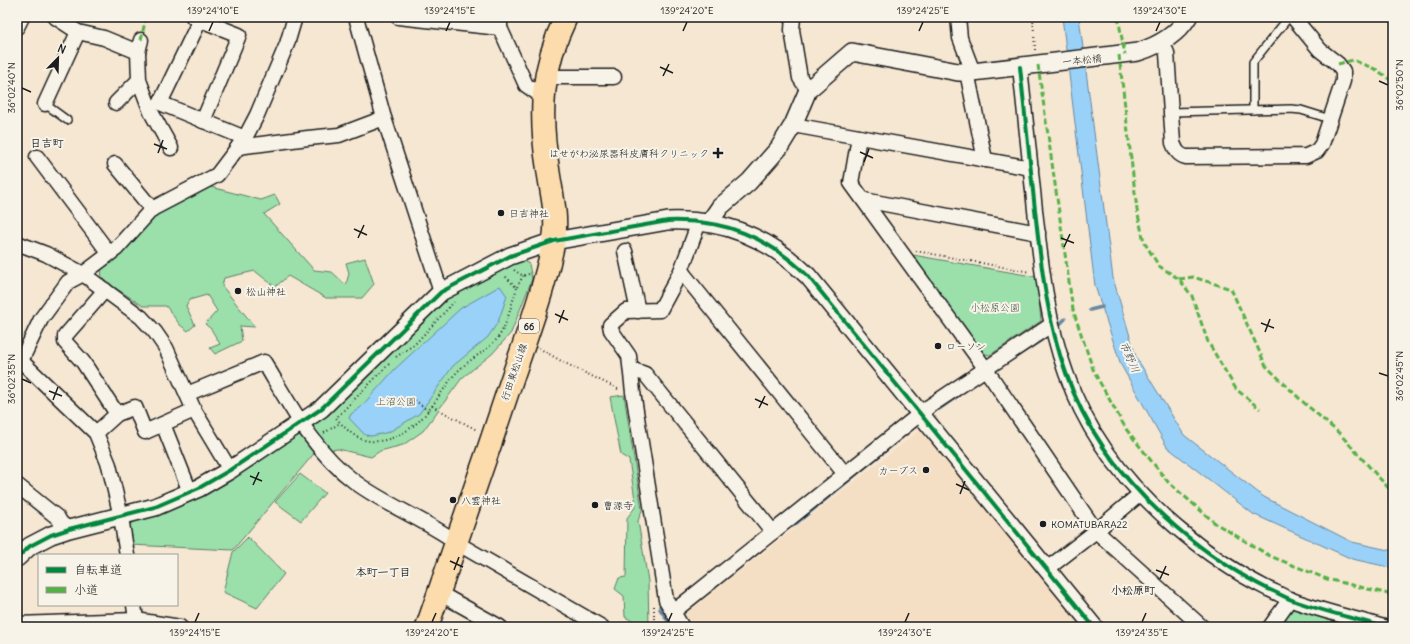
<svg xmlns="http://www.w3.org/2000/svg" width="1410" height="644" font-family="Delius,'Klee One',sans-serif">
	<rect width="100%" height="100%" fill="#f6e7d3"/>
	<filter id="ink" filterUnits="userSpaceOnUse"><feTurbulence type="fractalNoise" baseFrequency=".025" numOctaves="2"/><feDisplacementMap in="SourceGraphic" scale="8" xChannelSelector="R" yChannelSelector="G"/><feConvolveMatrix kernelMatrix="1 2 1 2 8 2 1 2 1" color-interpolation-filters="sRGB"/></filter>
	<g filter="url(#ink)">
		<path fill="#f5dfc4" d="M920,430L1081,627H693L684,615Z"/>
		<g fill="#9bdfab" stroke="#5c7e64">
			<path d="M207,186L261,200L275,195L280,204L264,214L314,270L332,272L346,285L349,273L346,263L365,258L374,284L362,298H326L288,276L275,287L255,271L224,278L222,286L255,327L240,326L242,341L215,354L210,348L220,344L211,329L205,324L217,311L207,295L189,300L186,306L195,325L188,331L180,325L166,306H143L102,279L101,267L120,254L157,214Z"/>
			<path d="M913,255L1037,277L1041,321L990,355L981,353Z"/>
			<path d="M518,258L529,264L532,279L511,333L492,354L462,378L423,431L403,445L380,451L371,457L338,449L330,450L310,427L326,415L443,297Z"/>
			<path d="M624,395L642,510L638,521L648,581L649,627H644L625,617L624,596L615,589L619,578L626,577L627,518L636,506L629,460L621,455L610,397Z"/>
			<path d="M301,431L317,450L233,550L130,545L126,528L130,522Z"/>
			<path d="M300,474L325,493L301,521L275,502Z"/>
			<path d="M248,537L284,574L257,608L223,592L233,552Z"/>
			<path d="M1292,608L1358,627H1279Z"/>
		</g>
		<g fill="#99d1f8" stroke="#6789a0">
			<path d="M1062,17H1079L1113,278L1136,357L1184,435L1264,497L1352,542L1393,551V568L1352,559L1253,514L1167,447L1121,365L1095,286Z"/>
			<path d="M500,286L507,296L498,322L488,337L453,366L419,414L389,432L372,436L365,435L349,418L351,414L360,408L395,369L461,308Z"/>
		</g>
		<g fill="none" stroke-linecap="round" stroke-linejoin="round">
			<g stroke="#6789a0" stroke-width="3.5">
				<path d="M1090,310L1102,307"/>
				<path d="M1059,325L1065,319"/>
				<path d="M1017,356L1043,339"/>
				<path d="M939,409L959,395"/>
				<path d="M793,526L891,446"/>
				<path d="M660,606V609L670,624"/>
			</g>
			<g stroke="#1c1c1c" stroke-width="10">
				<g id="service">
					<path d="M45,104L67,120"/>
					<path d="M1253,110V62L1289,17"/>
					<path d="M1171,112L1291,109L1301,110L1330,119"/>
				</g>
			</g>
			<g stroke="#1c1c1c" stroke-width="17">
				<g id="minor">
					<path d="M55,17L78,32L104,38L138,52"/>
					<path d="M193,17L239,35L203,121"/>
					<path d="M356,17L384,118L441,292"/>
					<path d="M398,17L500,28"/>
					<path d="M500,17V28L526,85L543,97"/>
					<path d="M793,17L792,30L800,78L808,90"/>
					<path d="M958,17L960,38L973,72"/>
					<path d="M200,20L160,103L245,138"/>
					<path d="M17,27L22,17"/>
					<path d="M1162,42L1167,53L1173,143C1176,150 1178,155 1186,157L1306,156L1317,151L1322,144L1343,81V71L1338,64L1320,50L1293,17"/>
					<path d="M1020,67C1025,115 1030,162 1035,210C1041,265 1047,321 1066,373C1087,434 1128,486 1176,527C1205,552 1234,572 1268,589C1276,592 1284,597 1292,600C1321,611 1353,618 1384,627"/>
					<path d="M967,72L985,160"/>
					<path d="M545,77H614"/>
					<path d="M139,80L151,112L171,148"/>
					<path d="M116,103L139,80L138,52L141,40"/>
					<path d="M45,104L78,32"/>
					<path d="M793,125L1031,168"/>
					<path d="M859,137L851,183L985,368L1096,531L1202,627"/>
					<path d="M238,147L308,138L339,135L384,118"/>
					<path d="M37,157L109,253"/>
					<path d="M115,164L152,209"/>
					<path d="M864,200L1038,233"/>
					<path d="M17,243L46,254L83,274L141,317L155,332L166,348L194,410L230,470"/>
					<path d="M625,251L638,311"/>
					<path d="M681,271L845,474"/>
					<path d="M105,290L65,336V342L83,362L117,414"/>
					<path d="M17,360L21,361L96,433L109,465L121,517L127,555"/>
					<path d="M21,361L41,319L68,282L83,274L116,249L152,209L217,175L245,138L257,115L287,44L295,17"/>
					<path d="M631,369L645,374L773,532"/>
					<path d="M187,394L264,362C290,405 314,452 355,482C389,507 429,521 462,546L602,627"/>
					<path d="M163,424L190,492"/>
					<path d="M96,433L117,414L135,407L145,432L194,410"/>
					<path d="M17,485L58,518L61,523L69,529"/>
					<path d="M1047,569L1096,531L1140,494"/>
					<path d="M439,593L500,627"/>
					<path d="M134,605L137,627"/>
					<path d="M673,612L915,418L927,408L1051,325"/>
					<path d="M17,624L136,620L180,627"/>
					<path d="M682,627L666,600L633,392L629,356L611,330L610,325L626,311L660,310L681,271L699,222"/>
					<path d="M1270,627L1290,599"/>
				</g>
			</g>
			<g stroke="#1c1c1c" stroke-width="20">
				<g id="tertiary">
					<path d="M709,223L720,207L749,182L779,148L793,125L808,90L852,52L958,72H973L1138,52C1157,46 1177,35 1188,17"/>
					<path d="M17,558L30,546L51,535L69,529L155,507L199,488L230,470L321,409L441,292L510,256L554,241L668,221C724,219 768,237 808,276L1094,627"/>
				</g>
			</g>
			<g stroke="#1c1c1c" stroke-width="25">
				<path id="primary" d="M427,627C455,547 483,466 510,385C526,337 545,289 554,239C558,216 551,192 548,169C539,114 541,68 566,17"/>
			</g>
			<g stroke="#1c1c1c" stroke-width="2" stroke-dasharray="1 3" stroke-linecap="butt">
				<path d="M1033,17L1035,50"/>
				<path d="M916,251L1030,272"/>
				<path d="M514,270L523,276L529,274"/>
				<path d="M517,287L523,276"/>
				<path d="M539,348L563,362L620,390"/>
				<path d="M396,357L415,344L454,302"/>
				<path d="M389,364L336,418C342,425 351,434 359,438C383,449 414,430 428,411C439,398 447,382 459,370C470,359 485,352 495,341C507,329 511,304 517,288L504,275"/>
				<path d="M415,400L428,411"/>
				<path d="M432,406L477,430"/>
				<path d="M324,433L340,423"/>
				<path d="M654,627V606"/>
			</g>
			<use href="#service" stroke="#f7f3e8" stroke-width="7"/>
			<use href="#minor" stroke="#f7f3e8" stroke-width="14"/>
			<use href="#tertiary" stroke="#f7f3e8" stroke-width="17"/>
			<use href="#primary" stroke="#fcdcac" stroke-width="22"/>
			<g stroke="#55b145" stroke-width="3" stroke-dasharray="6 3" stroke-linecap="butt">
				<path d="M1118,17L1125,55"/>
				<path d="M141,40L146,17"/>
				<path d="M1119,55L1137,210L1144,242L1159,266L1179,279L1192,296L1208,342L1236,389L1260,409"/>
				<path d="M1338,64L1353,60L1377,70L1393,82"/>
				<path d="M1038,65L1073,310L1094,372L1126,429L1168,482L1215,523L1270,556L1327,579L1393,595"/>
				<path d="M1179,279L1193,277L1231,289L1266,366L1302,401L1340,434L1391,491L1390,505L1393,511"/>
			</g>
			<g stroke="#f7f3e8" stroke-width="6">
				<g id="cycleway">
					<path d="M1020,67C1025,115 1030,162 1035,210C1041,265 1047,321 1066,373C1087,434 1128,486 1176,527C1205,552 1234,572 1268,589C1276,592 1284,597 1292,600C1321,611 1353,618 1384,627"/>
					<path d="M17,558L30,546L51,535L69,529L155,507L199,488L230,470L321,409L441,292L510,256L554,241L668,221C724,219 768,237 808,276L1094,627"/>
				</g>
			</g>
			<use href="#cycleway" stroke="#00873e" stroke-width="4"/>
		</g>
	</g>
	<path fill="none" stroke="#1c1c1c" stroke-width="1.5" d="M209,31L213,22M446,31L450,22M683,31L687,22M919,31L923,22M1156,31L1160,22M660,67L673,73M663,76L669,64M1379,81L1388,85M22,88L31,92M154,144L167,149M860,152L873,158M158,153L163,140M864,162L869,149M354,229L367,235M358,238L364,225M1061,238L1074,243M1064,247L1070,234M555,314L568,320M559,323L564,310M1261,323L1274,328M1265,332L1270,319M1379,373L1388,376M22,379L31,383M49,391L62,396M755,399L768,405M53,400L58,387M759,408L765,396M250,476L262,481M956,484L969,490M253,485L259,472M960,494L965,481M450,561L463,567M454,570L459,557M1156,570L1169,575M1160,579L1166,566M195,622L199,613M432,622L436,613M668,622L672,613M905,622L909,613M1142,622L1146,613"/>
	<g fill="#1c1c1c" stroke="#f7f3e8" stroke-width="1.5">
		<path d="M716 147h4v4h4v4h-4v4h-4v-4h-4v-4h4z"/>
		<circle cx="501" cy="213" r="4"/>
		<circle cx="238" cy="291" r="4"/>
		<circle cx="938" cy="346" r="4"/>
		<circle cx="926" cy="470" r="4"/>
		<circle cx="453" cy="500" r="4"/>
		<circle cx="595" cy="505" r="4"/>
		<circle cx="1043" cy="524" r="4"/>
	</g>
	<g text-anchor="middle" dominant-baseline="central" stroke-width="4" stroke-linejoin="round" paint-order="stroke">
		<rect fill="#f7f3e8" stroke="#5e5c59" stroke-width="1" x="519" y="319" width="20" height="14" rx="3"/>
		<g font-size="9" font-weight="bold" fill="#1c1c1c">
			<text x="529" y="326">66</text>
		</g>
		<g font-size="10" fill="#1c1c1c" stroke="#f7f3e8">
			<text transform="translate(1082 60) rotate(-6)">一本松橋</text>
			<text transform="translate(514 372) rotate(-71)">行田東松山線</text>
		</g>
		<g font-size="10" fill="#1c1c1c" stroke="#f7f3e8" text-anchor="start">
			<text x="709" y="153" text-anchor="end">はせがわ泌尿器科皮膚科クリニック</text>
			<text x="509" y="213">日吉神社</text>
			<text x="246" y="291">松山神社</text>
			<text x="946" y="346">ローソン</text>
			<text x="918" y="470" text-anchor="end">カーブス</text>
			<text x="461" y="500">八雲神社</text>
			<text x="603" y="505">曹源寺</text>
			<text x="1051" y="524">KOMATUBARA22</text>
		</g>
		<g font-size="10" fill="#425647" stroke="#f7f3e8">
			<text x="995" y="307">小松原公園</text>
			<text x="396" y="401">上沼公園</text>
		</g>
		<g font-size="11" font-weight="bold" fill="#1c1c1c" stroke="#f7f3e8">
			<text x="47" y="143">日吉町</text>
			<text x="383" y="572">本町一丁目</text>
			<text x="1133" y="590">小松原町</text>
		</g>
		<g font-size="11" font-style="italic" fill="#42525e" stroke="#f7f3e8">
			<text transform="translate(1130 357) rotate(66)">市野川</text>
		</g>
	</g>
	<rect width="1410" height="644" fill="none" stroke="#f7f3e8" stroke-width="44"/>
	<rect x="38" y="554" width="140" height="52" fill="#f7f3e8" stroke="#9f9d96"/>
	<rect x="46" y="567" width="20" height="6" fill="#00873e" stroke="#9f9d96"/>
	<text x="74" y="574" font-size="12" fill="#1c1c1c">自転車道</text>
	<rect x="46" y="587" width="20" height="6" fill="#55b145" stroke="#9f9d96"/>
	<text x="74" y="594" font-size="12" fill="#1c1c1c">小道</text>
	<g transform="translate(58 58) rotate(23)" stroke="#f7f3e8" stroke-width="3" paint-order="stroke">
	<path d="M0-3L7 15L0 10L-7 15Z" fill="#1c1c1c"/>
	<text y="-6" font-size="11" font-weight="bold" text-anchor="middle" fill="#1c1c1c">N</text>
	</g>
	<rect x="22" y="22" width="1366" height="600" fill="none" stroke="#1c1c1c" stroke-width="1.5"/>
	<g font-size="10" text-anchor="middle" fill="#1c1c1c">
		<text x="213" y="14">139°24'10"E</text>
		<text x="450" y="14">139°24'15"E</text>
		<text x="687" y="14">139°24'20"E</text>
		<text x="923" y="14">139°24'25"E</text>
		<text x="1160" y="14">139°24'30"E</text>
		<text transform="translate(1399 85) rotate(-90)" y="4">36°02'50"N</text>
		<text transform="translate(11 88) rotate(-90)" y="4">36°02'40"N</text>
		<text transform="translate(1399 376) rotate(-90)" y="4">36°02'45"N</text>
		<text transform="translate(11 379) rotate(-90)" y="4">36°02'35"N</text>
		<text x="195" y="636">139°24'15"E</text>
		<text x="432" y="636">139°24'20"E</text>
		<text x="668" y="636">139°24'25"E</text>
		<text x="905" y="636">139°24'30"E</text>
		<text x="1142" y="636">139°24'35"E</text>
	</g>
</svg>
